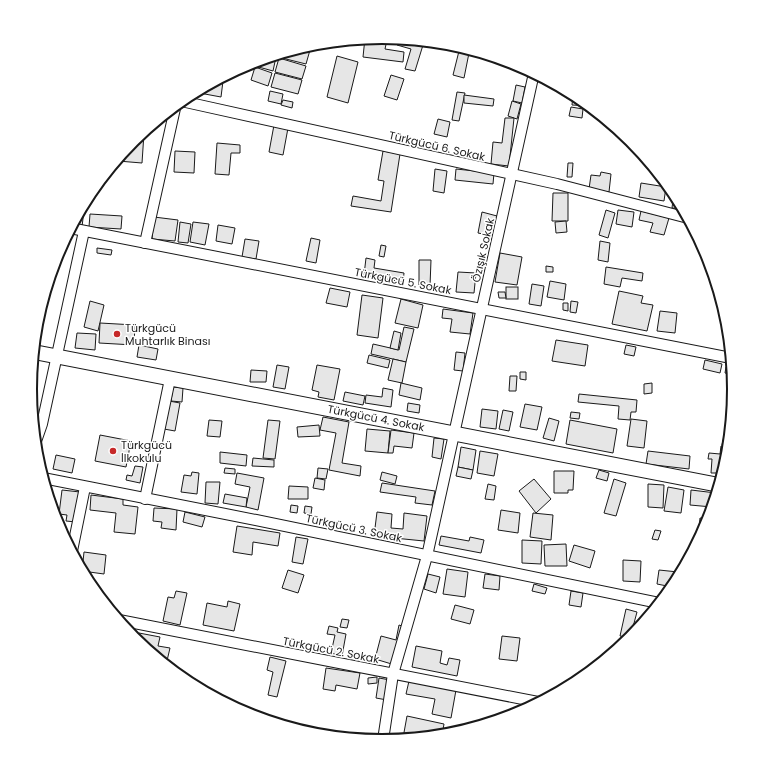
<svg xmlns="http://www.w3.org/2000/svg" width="764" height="777" font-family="Poppins,sans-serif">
	<rect width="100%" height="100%" fill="#fff"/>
	<g fill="#e6e6e6" stroke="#1a1a1a">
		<path d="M373,37L387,40L385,49L404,52L403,62L363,57L365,38Z"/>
		<path d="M399,38L419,40L418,44L423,45L415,71L405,69L411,49L397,45Z"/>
		<path d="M300,47L310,50L306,64L278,57L279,54Z"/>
		<path d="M462,47L471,49V52L462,51Z"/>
		<path d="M459,51L469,53L464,78L453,75Z"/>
		<path d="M271,56L276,57L273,71L255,66L256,61Z"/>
		<path d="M337,56L358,62L348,103L327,97Z"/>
		<path d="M279,58L306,66L302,79L275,72Z"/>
		<path d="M513,62L523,67V70L512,69Z"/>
		<path d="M255,67L272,73L268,86L251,80Z"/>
		<path d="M275,73L302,80L298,94L271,87Z"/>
		<path d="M391,75L404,79L397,100L384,96Z"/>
		<path d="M216,80L223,81L221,97L194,92Z"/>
		<path d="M516,85L525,87L522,103L513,101Z"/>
		<path d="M270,91L283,94L281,104L268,101Z"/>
		<path d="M457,92L465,93L459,121L452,120Z"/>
		<path d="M573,94L578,96L590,106L572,105Z"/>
		<path d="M464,95L494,99L493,106L464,103Z"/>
		<path d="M283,100L293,102L292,108L281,105Z"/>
		<path d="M512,101L521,104L517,119L508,116Z"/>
		<path d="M571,107L583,109L582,118L569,116Z"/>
		<path d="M505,118H514L509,166L491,164L493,142L502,143Z"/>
		<path d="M438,119L450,122L447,137L434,134Z"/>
		<path d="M274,125L288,128L283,155L269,152Z"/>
		<path d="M141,133H144L142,163L118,161L123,152H128L129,145Z"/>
		<path d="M217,143L240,145V153H231L229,175L215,174Z"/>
		<path d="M175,151L195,152L194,173L174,172Z"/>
		<path d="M383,151L400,154L391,212L351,206L353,196L381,201L384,181L378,180Z"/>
		<path d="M568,163H573L572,177H567Z"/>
		<path d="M435,169L447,171L444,193L433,191Z"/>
		<path d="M456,169L494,173L493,184L455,180Z"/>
		<path d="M601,172L611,174L609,192L589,189L591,175L600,176Z"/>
		<path d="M641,183L666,187L664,201L639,197Z"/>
		<path d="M674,192L675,193L683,209L672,208Z"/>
		<path d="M553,193H568V221H552Z"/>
		<path d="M85,201L82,227L72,225Z"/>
		<path d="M606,210L615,213L608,238L599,235Z"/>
		<path d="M618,210L634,212L632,227L616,224Z"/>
		<path d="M641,211L669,218L664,235L650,232L653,223L639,220Z"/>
		<path d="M482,212L497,216L493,236L478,233Z"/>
		<path d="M90,214L122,216L121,229L89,227Z"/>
		<path d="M154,217L178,220L175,241L152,239Z"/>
		<path d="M566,221L567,232L556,233L555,222Z"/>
		<path d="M180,222L191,224L188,243L178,242Z"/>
		<path d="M193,222L209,224L205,245L190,242Z"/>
		<path d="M218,225L235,228L232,244L216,241Z"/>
		<path d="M311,238L320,240L316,263L306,261Z"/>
		<path d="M245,239L259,241L256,259L242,257Z"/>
		<path d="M600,241L610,243L608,262L598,260Z"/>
		<path d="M381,245L386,246L384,257L379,256Z"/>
		<path d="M97,248L112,250L111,255L97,253Z"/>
		<path d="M500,253L522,257L517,285L495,282Z"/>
		<path d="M366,258L375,260L374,268L404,273L403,282L364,275Z"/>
		<path d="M419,260H431L430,286L419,285Z"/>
		<path d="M546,266L553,267V272H546Z"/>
		<path d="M606,267L643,273L642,281L622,278L620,287L604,284Z"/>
		<path d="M458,272L476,273L474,293L456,292Z"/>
		<path d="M550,281L566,284L564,300L547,297Z"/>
		<path d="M532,284L544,286L541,306L529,304Z"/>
		<rect x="506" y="287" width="12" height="12"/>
		<path d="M330,288L350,292L347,307L326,303Z"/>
		<path d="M619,291L643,296L641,303L653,305L647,331L612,324Z"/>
		<path d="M498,292H505L506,298H499Z"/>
		<path d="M362,295L383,298L378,338L357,335Z"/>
		<path d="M401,299L423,305L418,328L395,323Z"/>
		<path d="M90,301L104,305L98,331L84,327Z"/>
		<path d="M571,301L578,302L576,313L570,312Z"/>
		<path d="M563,303H568V311L563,310Z"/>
		<path d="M443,309L473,313L470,334L450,332L452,319L442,318Z"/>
		<path d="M660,311L677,313L675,333L657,331Z"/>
		<path d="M100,323L135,325L134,345L99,343Z"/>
		<path d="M404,327L414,329L406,362L371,354L373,344L399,350Z"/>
		<path d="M394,331L401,333L398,350L390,348Z"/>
		<path d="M77,333L96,334L95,350L75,348Z"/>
		<path d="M556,340L588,345L585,366L552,361Z"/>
		<path d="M139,345L158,349L156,360L137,357Z"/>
		<path d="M626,345L636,347L634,356L624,354Z"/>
		<path d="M456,352L465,353L463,371L454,370Z"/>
		<path d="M369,355L390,360L388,368L367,363Z"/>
		<path d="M393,359L406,362L402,383L388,380Z"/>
		<path d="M705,360L722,364L720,373L703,369Z"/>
		<path d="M277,365L289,367L285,389L273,387Z"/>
		<path d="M317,365L340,369L334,400L318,397L319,392L312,390Z"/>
		<path d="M726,367L732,368L733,375L725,373Z"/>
		<path d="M251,370L267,371L266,382H250Z"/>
		<path d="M520,372H526V380L520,379Z"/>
		<path d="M510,376H517L516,391H509Z"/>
		<path d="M401,383L422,388L420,400L399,395Z"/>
		<path d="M652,383V393L644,394V384Z"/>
		<path d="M173,387L183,388L182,402L171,401Z"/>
		<path d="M383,388L393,390L391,407L365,403L366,395L382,397Z"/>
		<path d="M345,392L365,396L363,405L343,401Z"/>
		<path d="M579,394L637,400L636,412H631L630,420L618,419L619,406L578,402Z"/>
		<path d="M169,401L180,403L175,431L164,429Z"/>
		<path d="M408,403L420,405L419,413L407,411Z"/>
		<path d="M525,404L542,407L537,430L520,427Z"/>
		<path d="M482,409L498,411L496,429L480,427Z"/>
		<path d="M503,410L513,412L509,431L499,429Z"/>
		<path d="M571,412L580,413L579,419L570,418Z"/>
		<path d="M323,417L349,422L342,463L361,466L360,476L329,470L336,433L320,430Z"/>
		<path d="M549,418L559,421L554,441L543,438Z"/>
		<path d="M631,419L647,421L644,448L627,446Z"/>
		<path d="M209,420L222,421L220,437L207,436Z"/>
		<path d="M268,420L280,421L275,459L263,458Z"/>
		<path d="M570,420L617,429L613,453L566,444Z"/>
		<path d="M319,425L320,436L298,437L297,427Z"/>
		<path d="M367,429L390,431L388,453L365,451Z"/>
		<path d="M391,430L414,433L412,448L394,446L393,453H388Z"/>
		<path d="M100,435L131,441L126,467L95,461Z"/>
		<path d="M724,436H729L728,446L722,445Z"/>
		<path d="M434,438L444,439L441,459L432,457Z"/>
		<path d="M721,446L728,447L722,473H711L712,459H708L709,453L720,454Z"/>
		<path d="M461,447L476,450L473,470L458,467Z"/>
		<path d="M480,451L498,454L494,476L477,473Z"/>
		<path d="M648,451L690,456L689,469L646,464Z"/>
		<path d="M220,452L247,455L246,466L220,463Z"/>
		<path d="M56,455L75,459L72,473L53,469Z"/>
		<path d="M253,458L274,460V467L252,466Z"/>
		<path d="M135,466L143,467L140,483L126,480L127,475L132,476Z"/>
		<path d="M458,467L473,470L471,479L456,476Z"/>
		<path d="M225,468L235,469V474L224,473Z"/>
		<path d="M318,468L328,469L326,479L317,478Z"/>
		<path d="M599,470L609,473L607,481L596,478Z"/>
		<path d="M554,471H574L573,490H568V493H554Z"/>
		<path d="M192,472L199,473L197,494L181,492L184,475L191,476Z"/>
		<path d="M382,472L397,476L395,484L380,480Z"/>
		<path d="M237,473L264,478L258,510L246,507L250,487L235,484Z"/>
		<path d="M315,478L325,480L324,490L313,488Z"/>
		<path d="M534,479L551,499L536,513L519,491Z"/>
		<path d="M614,479L626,483L616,516L604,513Z"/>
		<path d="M206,482H220L218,504L205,503Z"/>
		<path d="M382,483L435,491L432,505L415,503L416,497L380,492Z"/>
		<path d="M488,484L496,486L494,500L485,499Z"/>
		<path d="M648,484L664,485L663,508L648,507Z"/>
		<path d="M289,486L308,487V499H288Z"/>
		<path d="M668,487L684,490L681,513L664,511Z"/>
		<path d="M62,490L80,492L76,522L66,521L67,515L59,514Z"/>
		<path d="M691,490L716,493L712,507L690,505Z"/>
		<path d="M225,494L247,498L246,507L223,503Z"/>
		<path d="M91,495L123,499V505L138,507L135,534L114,532L116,513L90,510Z"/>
		<path d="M291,505L298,506L297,513L290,512Z"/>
		<path d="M305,506L312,507L311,514L304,513Z"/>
		<path d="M154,508L177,509L176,530L161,528L162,522L153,521Z"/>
		<path d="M501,510L520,513L518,533L498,530Z"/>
		<path d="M185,512L205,517L202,527L183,522Z"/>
		<path d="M377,512L392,514L391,528L403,529L404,513L427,516L424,541L374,536Z"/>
		<path d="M533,513L553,515L551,540L530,537Z"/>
		<path d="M700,518L708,519L698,541Z"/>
		<path d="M237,526L280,533L278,546L253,542L252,555L233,552Z"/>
		<path d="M655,530L661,531L658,540L652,539Z"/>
		<path d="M441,536L469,541L470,537L484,540L481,553L439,545Z"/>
		<path d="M296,537L308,539L303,564L292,562Z"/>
		<path d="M522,540L542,541L541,564L522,563Z"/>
		<path d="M566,544L567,566H545L544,545Z"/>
		<path d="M574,545L595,551L590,568L569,561Z"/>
		<path d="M84,552L106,555L104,574L82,571Z"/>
		<path d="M623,560L641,561L640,582L623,581Z"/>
		<path d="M447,569L468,572L465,597L443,594Z"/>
		<path d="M288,570L304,575L298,593L282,588Z"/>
		<path d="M659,570L678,572L676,581L672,587L657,584Z"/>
		<path d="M428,574L440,577L436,593L424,589Z"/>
		<path d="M485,574L500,576L499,590L483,588Z"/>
		<path d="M534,584L547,588L545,594L532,591Z"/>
		<path d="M176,591L187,593L180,625L163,621L168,597L174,598Z"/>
		<path d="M571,591L583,593L581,607L569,605Z"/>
		<path d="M228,601L240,604L234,631L203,625L207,603L227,607Z"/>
		<path d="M455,605L474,610L470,624L451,619Z"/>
		<path d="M626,609L637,612L630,638L620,636Z"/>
		<path d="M342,619L349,620L347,628L340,627Z"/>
		<path d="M399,625L405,627L395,665L375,659L381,636L396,640Z"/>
		<path d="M329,626L338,628L337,632L346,634L342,656L331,653L335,635L327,634Z"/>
		<path d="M139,633L160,637L158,646L170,648L166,665L137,641Z"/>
		<path d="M502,636L520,638L517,661L499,659Z"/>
		<path d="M416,646L442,651L440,663L447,665L449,658L460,660L457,676L412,667Z"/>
		<path d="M270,657L286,661L277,697L268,695L273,672L267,670Z"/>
		<path d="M326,668L360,673L357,689L336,685L335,691L323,689Z"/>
		<path d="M377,677V683L368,684V678Z"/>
		<path d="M379,678L390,680L387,700L376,698Z"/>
		<path d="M409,681L456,690L451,718L432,714L435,699L406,694Z"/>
		<path d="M512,710L521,711L511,715Z"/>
		<path d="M407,716L444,724L442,735L403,738Z"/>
		<path d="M362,735L378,737V740L361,738Z"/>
	</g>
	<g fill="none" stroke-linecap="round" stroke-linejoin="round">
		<g stroke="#1a1a1a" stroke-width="12">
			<g id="minor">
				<path d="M181,101L557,184L688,218"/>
				<path d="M70,228L731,358"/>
				<path d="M145,243L176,104"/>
				<path d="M35,444L42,424L84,231"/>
				<path d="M43,478L256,520L659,603"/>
				<path d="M145,499L170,379"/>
				<path d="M72,551L85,487"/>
				<path d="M119,620L538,702"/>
				<path d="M383,740L393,674L427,556L534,73"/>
			</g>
		</g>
		<g stroke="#1a1a1a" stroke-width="16">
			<path id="secondary" d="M34,352L719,485"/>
		</g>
		<use href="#minor" stroke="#fff" stroke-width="10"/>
		<use href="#secondary" stroke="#fff" stroke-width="14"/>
	</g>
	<g fill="#c62828" stroke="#fff" stroke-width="1.5">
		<circle cx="117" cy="334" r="4"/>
		<circle cx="113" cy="451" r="4"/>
	</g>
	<g text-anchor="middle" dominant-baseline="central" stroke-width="3" stroke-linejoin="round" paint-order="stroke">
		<g font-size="11" fill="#1a1a1a" stroke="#fff">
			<text transform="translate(437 146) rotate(13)">Türkgücü 6. Sokak</text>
			<text transform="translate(483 250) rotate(-77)">Özışık Sokak</text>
			<text transform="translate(403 281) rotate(11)">Türkgücü 5. Sokak</text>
			<text transform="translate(376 418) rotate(11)">Türkgücü 4. Sokak</text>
			<text transform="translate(354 528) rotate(12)">Türkgücü 3. Sokak</text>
			<text transform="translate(331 650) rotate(11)">Türkgücü 2. Sokak</text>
		</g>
		<g font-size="11" fill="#1a1a1a" stroke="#fff" text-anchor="start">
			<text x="125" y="328">Türkgücü<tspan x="125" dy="13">Muhtarlık Binası</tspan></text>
			<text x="121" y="445">Türkgücü<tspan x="121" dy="13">İlkokulu</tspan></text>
		</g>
	</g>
	<path d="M0 0H764V777H0ZM37 389a345 345 0 1 1 690 0a345 345 0 1 1-690 0Z" fill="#fff" fill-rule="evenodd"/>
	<path fill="none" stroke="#1a1a1a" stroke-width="2" d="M37 389a345 345 0 1 1 690 0a345 345 0 1 1-690 0Z"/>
</svg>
